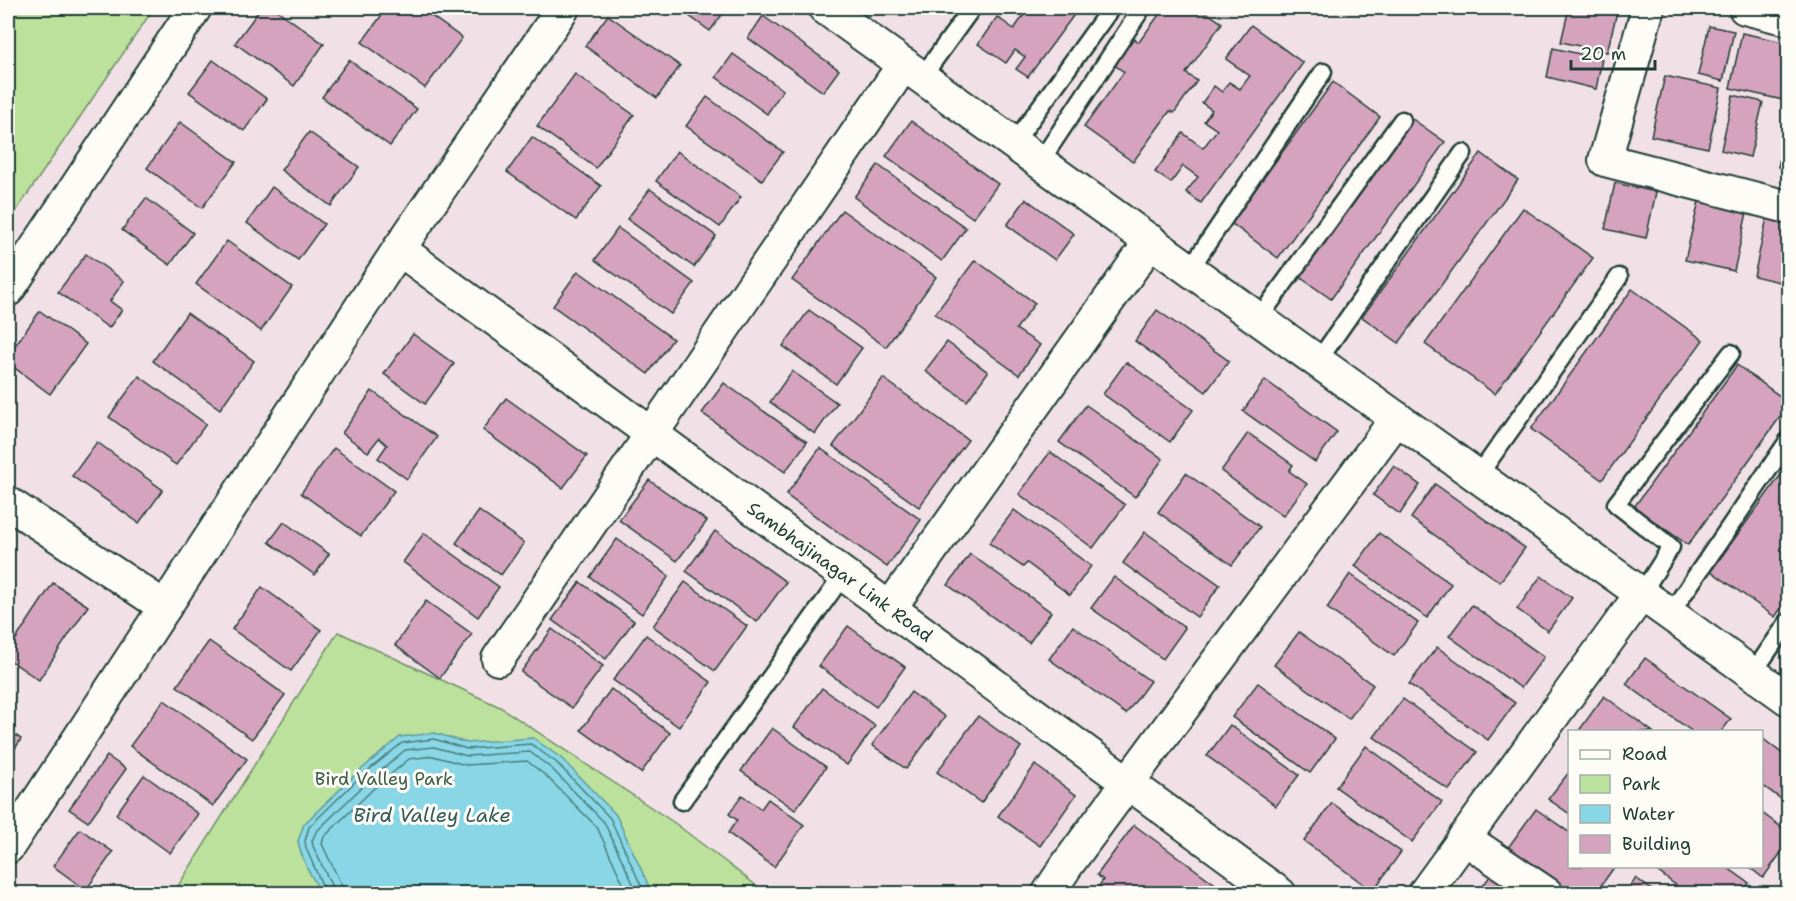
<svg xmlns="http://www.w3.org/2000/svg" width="1796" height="901" font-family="'Shantell Sans',sans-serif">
	<rect width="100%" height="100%" fill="#f1e1e6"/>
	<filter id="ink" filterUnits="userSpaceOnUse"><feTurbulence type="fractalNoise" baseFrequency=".0167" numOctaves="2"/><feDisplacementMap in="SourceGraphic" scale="12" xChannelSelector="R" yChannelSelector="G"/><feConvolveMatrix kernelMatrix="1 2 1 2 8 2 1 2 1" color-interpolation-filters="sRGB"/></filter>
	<g filter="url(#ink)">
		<g fill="#bce19c" stroke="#6e8f68" stroke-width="1.5">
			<path d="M8,8H154L8,223Z"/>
			<path d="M338,632L500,707L676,824L766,893L173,894Z"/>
		</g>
		<path fill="#89d7e6" stroke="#5f999f" stroke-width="1.5" d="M435,733L467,743L533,738L561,758L616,815L652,893H321L307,868L300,850L298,841L304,824L357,773L400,737Z"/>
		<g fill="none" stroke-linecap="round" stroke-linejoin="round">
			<g stroke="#497b7b" stroke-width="1.5">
				<path d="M326,894L306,848L305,841L309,827L360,777L402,743L434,739L467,749L531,744L557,763L610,818L645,894"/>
				<path d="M333,894L332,887L313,846L312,841L316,832L366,783L405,750L434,747L467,756L530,752L552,769L604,822L638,894"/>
				<path d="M342,894L341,884L322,844L324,837L372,790L409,759L433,756L466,765L527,761L546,776L597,827L628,894"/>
			</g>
		</g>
		<g fill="#d6a3bf" stroke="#1f3d34" stroke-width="1.5">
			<path d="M261,8H274L324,44L294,86L235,43Z"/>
			<path d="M387,8H420L462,38L425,88L362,42Z"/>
			<path d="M461,8H477L471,15Z"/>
			<path d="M678,8H727L710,31Z"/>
			<path d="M1013,8H1079L1028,77L1016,69L1025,57L1015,50L1006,63L978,44L997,17L1014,29L1024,15Z"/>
			<path d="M1164,8H1200L1222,23L1186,73L1197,81L1174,113L1170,111L1133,162L1084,127L1124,72L1113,64L1133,38L1139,42Z"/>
			<path d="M1569,8H1618L1607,52L1561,42Z"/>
			<path d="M608,15L680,66L657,98L585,46Z"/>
			<path d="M763,16L839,70L823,92L748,38Z"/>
			<path d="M1251,25L1303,63L1201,203L1186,192L1198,177L1183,166L1171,183L1155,172L1183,133L1203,148L1217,130L1204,121L1212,110L1202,103L1214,86L1222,92L1229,82L1240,89L1250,76L1226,59Z"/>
			<path d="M1709,26L1734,31L1723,81L1698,75Z"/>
			<path d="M1742,33L1788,43V75L1783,100L1730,88Z"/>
			<path d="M1553,48L1602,59L1596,89L1547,77Z"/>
			<path d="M733,54L783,90L767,114L716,77Z"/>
			<path d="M213,60L267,99L244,131L189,92Z"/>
			<path d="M349,60L417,109L390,146L322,97Z"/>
			<path d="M575,74L634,115L596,168L537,126Z"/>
			<path d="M1665,76L1721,88L1708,148L1651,136Z"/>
			<path d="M1333,82L1380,117L1278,258L1231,223Z"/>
			<path d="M1733,95L1763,102L1750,157L1721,150Z"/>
			<path d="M707,97L783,152L762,180L686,126Z"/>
			<path d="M1411,118L1445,142L1331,299L1297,275Z"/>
			<path d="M911,121L998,184L973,218L886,156Z"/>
			<path d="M180,122L236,162L202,208L147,168Z"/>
			<path d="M1788,122V169L1778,167Z"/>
			<path d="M309,132L359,167L331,206L281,170Z"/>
			<path d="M532,137L601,186L576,220L507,172Z"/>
			<path d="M677,151L741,197L720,227L656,181Z"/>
			<path d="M1481,153L1518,180L1399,343L1362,317Z"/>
			<path d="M878,165L966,228L942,261L854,197Z"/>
			<path d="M1615,183L1656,192L1646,238L1605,229Z"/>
			<path d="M272,187L324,224L298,260L247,223Z"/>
			<path d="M650,189L716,236L694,267L627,219Z"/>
			<path d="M1700,197L1748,208L1734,271L1685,260Z"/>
			<path d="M146,198L193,233L170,265L122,230Z"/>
			<path d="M1026,199L1074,234L1055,260L1007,225Z"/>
			<path d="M1523,208L1593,258L1495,394L1425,344Z"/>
			<path d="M842,210L936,277L886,347L792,280Z"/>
			<path d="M1767,218L1788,223V284L1754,276Z"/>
			<path d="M618,228L694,283L671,314L595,260Z"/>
			<path d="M227,241L292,287L261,331L196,284Z"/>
			<path d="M86,254L124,281L110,301L122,310L109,328L58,292Z"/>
			<path d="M975,260L1035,303L1016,329L1040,345L1019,375L935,314Z"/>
			<path d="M578,271L673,339L648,374L553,306Z"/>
			<path d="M1632,289L1703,340L1602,480L1531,429Z"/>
			<path d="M809,310L862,348L836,384L783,346Z"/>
			<path d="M1157,310L1229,361L1206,392L1135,341Z"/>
			<path d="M40,311L86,344L50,394L8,363V355Z"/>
			<path d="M187,313L254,361L220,409L153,361Z"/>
			<path d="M413,334L454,364L425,404L384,374Z"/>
			<path d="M947,342L988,372L967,401L925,371Z"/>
			<path d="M1126,362L1193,410L1170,442L1103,394Z"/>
			<path d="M1737,365L1788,402V406L1688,545L1634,507Z"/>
			<path d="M792,371L837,403L815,434L770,402Z"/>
			<path d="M139,376L206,424L176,465L109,417Z"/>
			<path d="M883,378L968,440L919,507L833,446Z"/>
			<path d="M1265,380L1337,432L1315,462L1243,411Z"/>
			<path d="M724,383L807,442L785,472L702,413Z"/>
			<path d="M372,391L437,437L407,479L378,458L387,445L379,438L368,452L342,433Z"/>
			<path d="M506,398L587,456L563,488L483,430Z"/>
			<path d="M1086,405L1163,459L1135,497L1059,442Z"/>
			<path d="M1248,433L1293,465L1289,471L1307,484L1283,516L1221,471Z"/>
			<path d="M97,442L163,490L139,523L72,476Z"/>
			<path d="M334,448L394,491L361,536L301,493Z"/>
			<path d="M820,448L921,520L887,567L786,495Z"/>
			<path d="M1050,452L1125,505L1093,548L1019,494Z"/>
			<path d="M1788,465V598L1775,617L1711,571Z"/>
			<path d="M1394,466L1420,485L1400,514L1373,495Z"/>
			<path d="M1186,473L1260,527L1232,565L1158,512Z"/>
			<path d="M649,480L707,521L677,561L619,520Z"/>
			<path d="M1435,484L1525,548L1500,582L1411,518Z"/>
			<path d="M1014,510L1091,566L1070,595L1027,563L1023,567L989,543Z"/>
			<path d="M479,511L524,543L501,575L456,543Z"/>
			<path d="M284,522L329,554L315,575L269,542Z"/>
			<path d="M715,531L786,582L757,622L686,571Z"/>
			<path d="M1145,532L1220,585L1197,617L1123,563Z"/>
			<path d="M424,533L499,587L478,617L403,562Z"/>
			<path d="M1379,533L1451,584L1427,618L1355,566Z"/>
			<path d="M617,539L669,576L642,614L590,577Z"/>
			<path d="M970,554L1051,612L1029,643L948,585Z"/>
			<path d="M1350,574L1418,623L1394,656L1327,608Z"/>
			<path d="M1541,576L1572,598L1548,631L1517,609Z"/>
			<path d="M1114,577L1185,628L1163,659L1091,608Z"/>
			<path d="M580,582L634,621L606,659L552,620Z"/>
			<path d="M685,582L747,626L715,671L653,626Z"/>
			<path d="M53,583L88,606L39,680L8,659V651Z"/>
			<path d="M262,587L321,630L291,671L232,629Z"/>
			<path d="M426,601L472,634L440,678L395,645Z"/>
			<path d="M1472,605L1544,657L1521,688L1449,636Z"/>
			<path d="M848,626L905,667L876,707L819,666Z"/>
			<path d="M1073,626L1150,681L1126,714L1049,659Z"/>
			<path d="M552,629L603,666L572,708L521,672Z"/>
			<path d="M1299,632L1373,685L1349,719L1274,665Z"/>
			<path d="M646,635L711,682L679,727L613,680Z"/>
			<path d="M209,641L285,695L252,739L177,686Z"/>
			<path d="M1437,647L1515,703L1488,740L1409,684Z"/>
			<path d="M1645,658L1731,719L1721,732H1693L1626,684Z"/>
			<path d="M1258,683L1335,739L1310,773L1232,717Z"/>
			<path d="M822,688L875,726L847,765L794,727Z"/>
			<path d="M611,689L670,733L641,773L581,730Z"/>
			<path d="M911,692L945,717L906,769L872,745Z"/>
			<path d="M1604,696L1653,732H1578Z"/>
			<path d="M1403,699L1477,752L1449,790L1374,737Z"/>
			<path d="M164,700L247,759L213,806L130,746Z"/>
			<path d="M978,716L1021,747L981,803L937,772Z"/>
			<path d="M1230,725L1299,775L1276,806L1207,756Z"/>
			<path d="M772,728L826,767L795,810L741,771Z"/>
			<path d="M8,730L21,739L8,760Z"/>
			<path d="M1762,738L1788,758V804L1762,785Z"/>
			<path d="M1366,746L1442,802L1412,842L1336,787Z"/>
			<path d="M107,756L126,769L88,822L69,809Z"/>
			<path d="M1035,765L1076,795L1040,846L998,816Z"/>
			<path d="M1570,771V814L1548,799Z"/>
			<path d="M144,775L198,814L170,853L116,814Z"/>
			<path d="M742,795L761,809L768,799L804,825L774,867L728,833L737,820L729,814Z"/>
			<path d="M1332,803L1401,852L1373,891L1304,841Z"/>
			<path d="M1536,809L1570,833V866H1615L1595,894H1569L1507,849Z"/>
			<path d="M1762,813L1788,832V843L1763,878L1748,866H1762Z"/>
			<path d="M1134,825L1229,894H1094L1103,880L1097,875Z"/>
			<path d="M80,829L113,852L86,890L53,866Z"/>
			<path d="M1498,865L1537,894H1477Z"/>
			<path d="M1650,866H1725L1749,883L1741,894H1688Z"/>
			<path d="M1636,878L1657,894H1625Z"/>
		</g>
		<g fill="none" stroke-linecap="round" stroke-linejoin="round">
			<g stroke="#1f3d34" stroke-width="21">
				<g id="lane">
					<path d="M922,77L972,8"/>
					<path d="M1014,143L1111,8"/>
					<path d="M1040,162L1142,8"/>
					<path d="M1190,269L1323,72"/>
					<path d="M1259,318L1402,120"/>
					<path d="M1318,361L1463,153"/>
					<path d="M1478,476L1619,277"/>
					<path d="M1642,593L1671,547L1616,504L1731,353"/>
					<path d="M1670,614L1788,441"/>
					<path d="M1753,673L1788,622"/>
					<path d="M682,801L844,574"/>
				</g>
			</g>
			<g stroke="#1f3d34" stroke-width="36">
				<g id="street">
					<path d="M825,8L1788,699"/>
					<path d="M1648,8L1605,160L1788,207"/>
					<path d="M1745,8L1788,19"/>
					<path d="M399,249L1280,894"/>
					<path d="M8,290L195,8"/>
					<path d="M8,503L165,607"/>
					<path d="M890,608L1151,241"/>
					<path d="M498,659L904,64"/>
					<path d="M1464,838L1547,894"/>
					<path d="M8,847L399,249L563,8"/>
					<path d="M1048,894L1067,865L1397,418"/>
					<path d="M1424,894L1642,593"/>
				</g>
			</g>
			<use href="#lane" stroke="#fdfcf7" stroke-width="16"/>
			<use href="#street" stroke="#fdfcf7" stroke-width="32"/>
		</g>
	</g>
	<g text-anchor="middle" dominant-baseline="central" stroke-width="6" stroke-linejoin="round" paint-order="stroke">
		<g font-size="18" fill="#1f3d34" stroke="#fdfcf7">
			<text transform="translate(840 572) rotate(36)">Sambhajinagar Link Road</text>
		</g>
		<g font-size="18" fill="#3e5e49" stroke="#fdfcf7">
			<text x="384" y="779">Bird Valley Park</text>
		</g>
		<g font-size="20" font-style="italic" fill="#345c58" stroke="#fdfcf7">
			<text x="432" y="815">Bird Valley Lake</text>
		</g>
	</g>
	<rect width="1796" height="901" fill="none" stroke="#fdfcf7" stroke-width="30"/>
	<rect x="15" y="15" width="1766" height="871" fill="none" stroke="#1f3d34" stroke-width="2" filter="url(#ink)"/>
	<rect x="1568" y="730" width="195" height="138" fill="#fdfcf7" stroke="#a4b0a9" stroke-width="1.5"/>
	<rect x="1580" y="750" width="30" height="9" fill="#fdfcf7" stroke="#a4b0a9" stroke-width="1.5"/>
	<text x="1622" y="760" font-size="18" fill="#1f3d34">Road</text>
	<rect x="1580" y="775" width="30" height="18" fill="#bce19c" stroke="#a4b0a9" stroke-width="1.5"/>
	<text x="1622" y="790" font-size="18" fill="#1f3d34">Park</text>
	<rect x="1580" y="805" width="30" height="18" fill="#89d7e6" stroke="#a4b0a9" stroke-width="1.5"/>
	<text x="1622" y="820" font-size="18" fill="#1f3d34">Water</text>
	<rect x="1580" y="835" width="30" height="18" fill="#d6a3bf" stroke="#a4b0a9" stroke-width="1.5"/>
	<text x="1622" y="850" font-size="18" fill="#1f3d34">Building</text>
	<path d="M1571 60v9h84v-9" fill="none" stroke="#1f3d34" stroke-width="3"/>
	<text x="1580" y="60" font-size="18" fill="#1f3d34" stroke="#fdfcf7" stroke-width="4.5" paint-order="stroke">20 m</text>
</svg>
